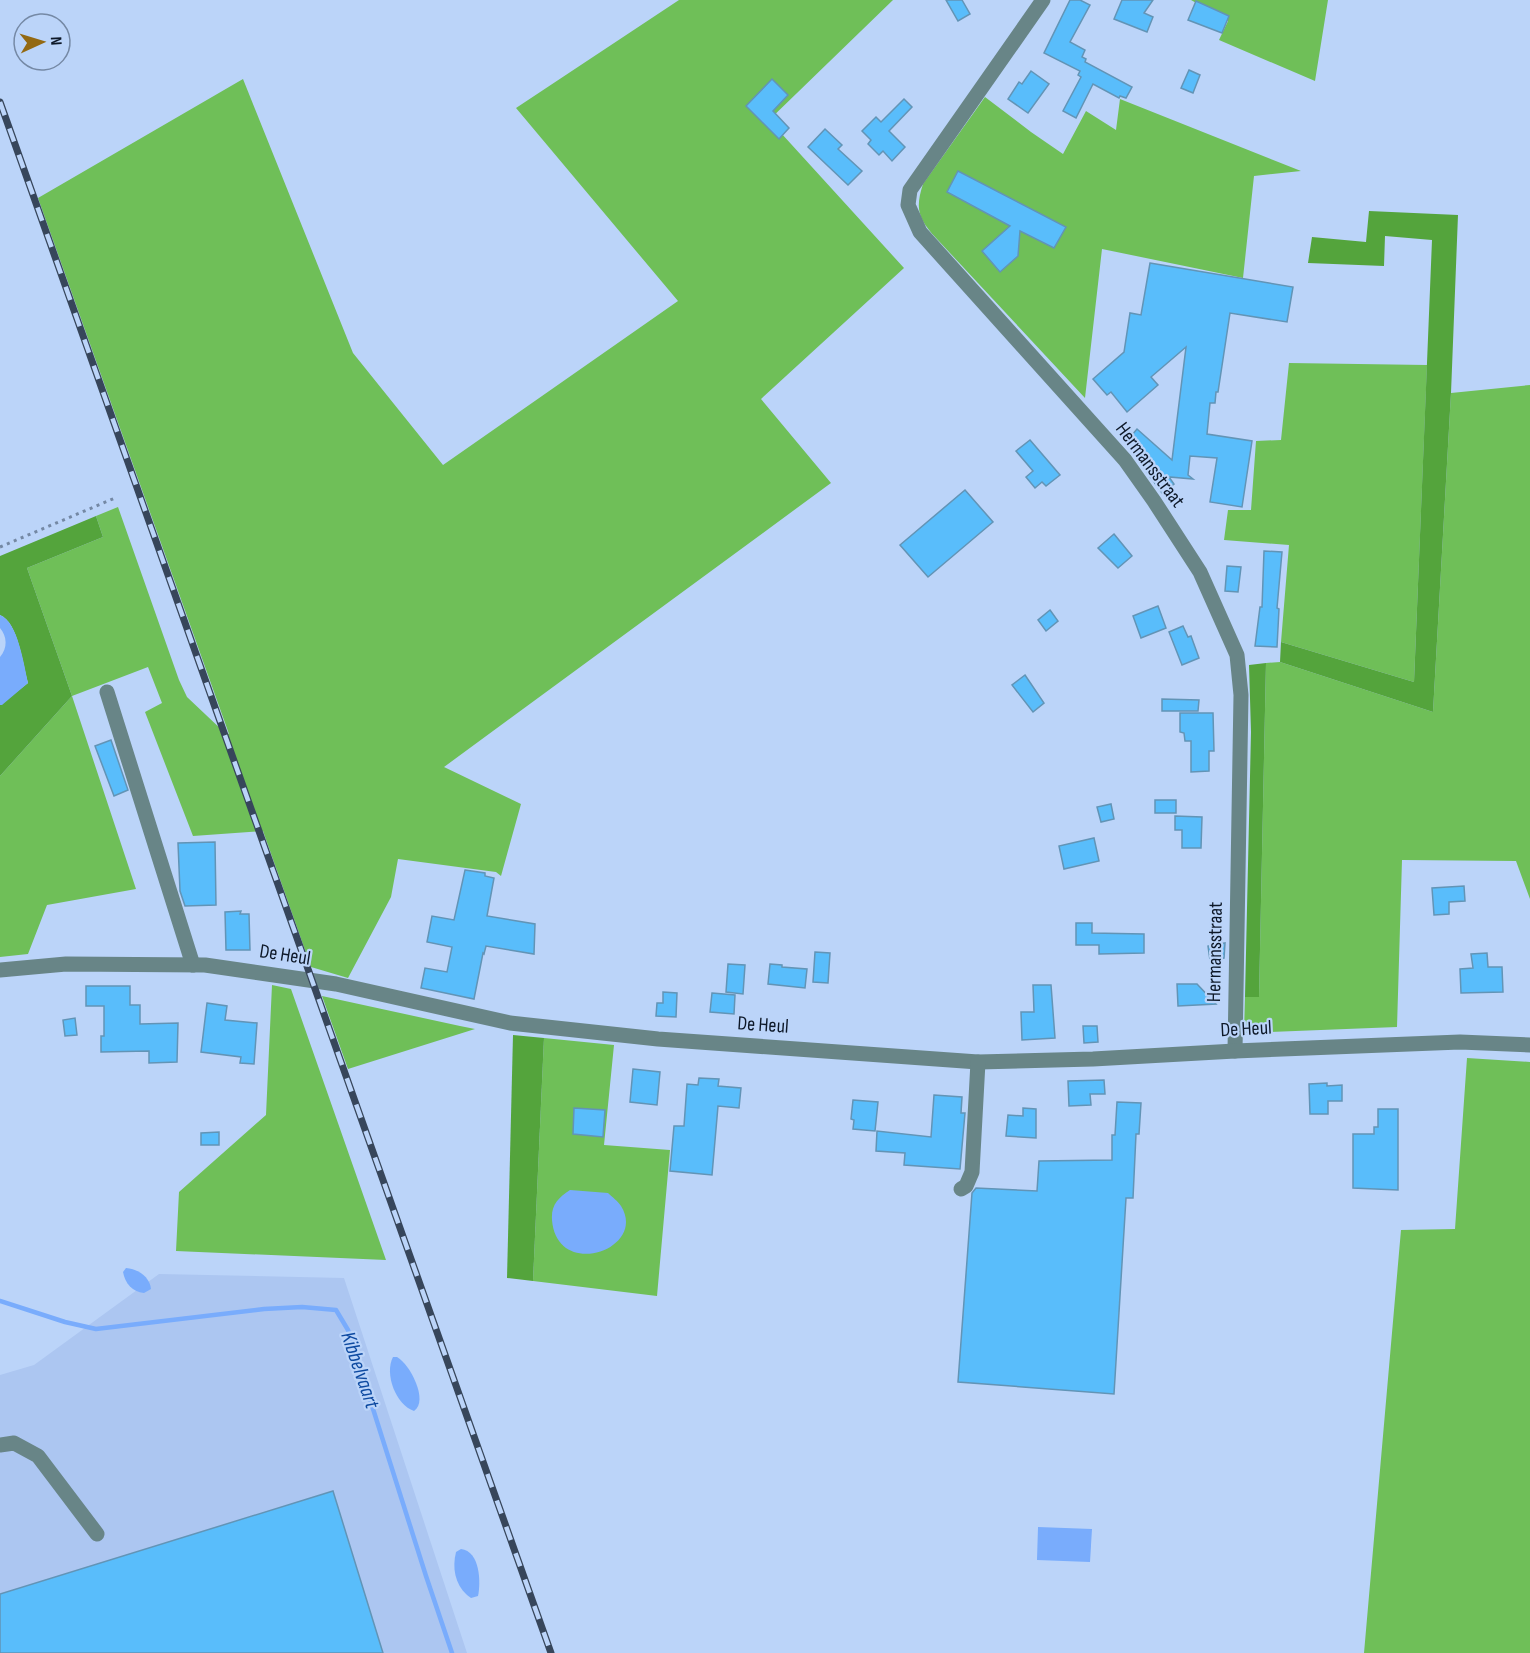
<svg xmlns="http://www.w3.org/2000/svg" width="1530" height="1653" font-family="'Sofia Sans Condensed',sans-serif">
	<rect width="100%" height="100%" fill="#bbd4f9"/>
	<path fill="#acc6f1" d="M159,1274L344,1278L467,1653H0V1375L34,1365Z"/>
	<g fill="#6fbf58">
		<path d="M679,0H893L765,124L781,133L904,268L761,399L831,483L444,767L521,804L501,876L496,872L398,859L391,897L348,978L311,967L263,831L193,836L145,712L162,703L148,667L72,696L136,889L47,905L28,954L0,957V776L72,696L27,568L103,537L96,516L118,507L179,680L187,697L224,732L229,734L38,198L243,79L353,353L443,465L678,301L516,108Z"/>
		<path d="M1191,0H1328L1315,81L1219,40L1228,21Z"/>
		<path d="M985,97L1031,132L1063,154L1086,111L1116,130L1120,99L1301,171L1254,176L1243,278L1102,249L1085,398L936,238C918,218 915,209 923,184Z"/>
		<path d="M1289,363L1427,365L1414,682L1281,642L1289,545L1224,540L1228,510H1251L1256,441L1281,440Z"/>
		<path d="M1530,385V899L1516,861L1402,860L1397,1027L1244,1033L1245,997H1259L1266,663L1280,662L1433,712L1451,393Z"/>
		<path d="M272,985L291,989L386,1260L176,1251L179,1192L266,1115Z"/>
		<path d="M322,996L460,1026L475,1029L348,1069Z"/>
		<path d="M544,1038L614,1045L604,1145L670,1150L657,1296L533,1281Z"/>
		<path d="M1467,1058L1530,1062V1653H1364L1401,1230L1455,1229Z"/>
	</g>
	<g fill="#54a43c">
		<path d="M1369,211L1458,215L1451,393L1433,712L1280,662L1281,642L1414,682L1432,240L1385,236L1384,266L1308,263L1312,237L1366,242Z"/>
		<path d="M96,516L103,537L27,568L72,696L0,776V705L28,683C23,665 18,622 0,615V556Z"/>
		<path d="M1266,663L1259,997H1245L1251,732L1249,665Z"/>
		<path d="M513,1035L544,1038L533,1281L507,1278Z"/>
	</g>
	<g fill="#79acfc">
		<path d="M0,615C18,622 24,665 28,683L2,705H0V657C8,648 7,636 0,628Z"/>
		<path d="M570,1190L608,1193C612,1197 618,1201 621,1206C648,1249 557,1281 552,1220C551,1205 558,1198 570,1190Z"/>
		<path d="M126,1268C138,1269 150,1277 151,1289L144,1293C132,1292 125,1283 123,1272Z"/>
		<path d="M393,1357H397C410,1364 429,1401 414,1411C396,1405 384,1374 393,1357Z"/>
		<path d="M1038,1527L1092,1529L1090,1562L1037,1560Z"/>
		<path d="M461,1549C480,1551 481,1582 478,1596L471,1598L467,1595C455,1584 452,1568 456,1552Z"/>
	</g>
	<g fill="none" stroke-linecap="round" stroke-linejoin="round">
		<path stroke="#79acfc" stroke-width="4.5" d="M0,1301L65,1322L96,1329L264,1309L302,1307L336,1310L348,1330L426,1576L452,1653"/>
	</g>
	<g fill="#59bdfb" stroke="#6294b6" stroke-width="1.5">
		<path d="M946,0H962L970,14L958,21Z"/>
		<path d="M1070,0H1080L1090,5L1070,42L1085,50L1082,57L1086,59L1085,62L1132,87L1126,98L1120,96L1119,98L1093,84L1076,118L1063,111L1081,77L1078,75L1080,71L1044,53Z"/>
		<path d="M1122,0H1153L1144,13L1153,17L1147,32L1114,19Z"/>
		<path d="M1196,1L1229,16L1222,33L1188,20Z"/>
		<path d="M1189,70L1200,75L1193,93L1181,88Z"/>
		<path d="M1031,71L1049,84L1028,113L1008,99L1019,82L1022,84Z"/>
		<path d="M772,79L788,95L773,111L789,128L779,139L746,106Z"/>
		<path d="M904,99L912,107L889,131L905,147L892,161L883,151L879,155L868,144L871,140L862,131L876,117L881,122Z"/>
		<path d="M825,129L842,145L838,149L862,171L848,185L808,147Z"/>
		<path d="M958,171L1066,227L1054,248L1020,231L1018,256L1000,272L982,251L1010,226L947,192Z"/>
		<path d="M1150,263L1293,287L1287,322L1230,313L1218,392H1216L1215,403H1210L1207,434L1252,441L1242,507L1210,502L1217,458L1190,456L1188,475L1193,479L1169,477L1174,484L1162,493L1143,467L1149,463L1126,442L1137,429L1172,460L1186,347L1151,377L1158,385L1127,412L1111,392L1107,395L1093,379L1124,352L1130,313L1141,315Z"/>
		<path d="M1030,440L1060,475L1046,486L1042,482L1035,488L1026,477L1033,471L1016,451Z"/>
		<path d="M965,490L993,522L928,577L900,545Z"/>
		<path d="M1114,534L1132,556L1118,568L1098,548Z"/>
		<path d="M1264,551L1282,552L1277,608L1279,609L1277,647L1255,646L1260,607H1262Z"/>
		<path d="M1227,566L1241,567L1238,592L1225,591Z"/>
		<path d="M1158,606L1166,628L1141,638L1133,616Z"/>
		<path d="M1050,610L1058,621L1046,631L1038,620Z"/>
		<path d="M1183,626L1188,637L1191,636L1199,658L1182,665L1169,632Z"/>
		<path d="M1025,675L1044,703L1033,712L1012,685Z"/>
		<path d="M1162,699L1199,700L1198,711H1162Z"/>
		<path d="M1180,713H1213L1214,751H1209V771L1191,772V741H1185L1184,733L1180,732Z"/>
		<path d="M111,740L128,790L114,796L95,746Z"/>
		<rect x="1155" y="800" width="21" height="13"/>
		<path d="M1111,804L1114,819L1101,822L1097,807Z"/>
		<path d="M1175,816L1202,817L1201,848H1182V830H1175Z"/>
		<path d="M1094,838L1099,861L1064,869L1059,846Z"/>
		<path d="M215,842L216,905L185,906L180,891L178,843Z"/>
		<path d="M465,870L485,873V876L494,878L487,916L535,924L534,954L486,946L484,954L483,953L474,999L421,988L425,968L447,972L452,947L427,942L432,916L454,920Z"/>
		<path d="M1464,886L1465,901L1449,902V914L1434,915L1432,888Z"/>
		<path d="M241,911L240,914H249L250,950H226L225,912Z"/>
		<path d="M1076,923H1092V933L1144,934V953L1099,954V945H1076Z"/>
		<path d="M1225,943L1224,958L1210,960L1208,946Z"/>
		<path d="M815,952L830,953L828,983L813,982Z"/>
		<path d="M1487,953L1488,967H1502L1503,992L1461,993L1460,969L1473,968L1471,954Z"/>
		<path d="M728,964L745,965L743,994L726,992Z"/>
		<path d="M770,964L782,965V967L807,969L805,988L768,984Z"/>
		<path d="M1177,984H1197L1216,1004L1178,1006Z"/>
		<path d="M1033,985H1051L1055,1038L1022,1040L1021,1012H1034Z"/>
		<path d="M86,986H130V1005H140V1024L178,1023L177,1062L149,1063V1051L101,1052V1036H104V1006H86Z"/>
		<path d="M663,992L677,993L676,1017L656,1016L657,1003H663Z"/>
		<path d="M712,993L735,995L734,1014L710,1012Z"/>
		<path d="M207,1003L227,1006L225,1020L257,1023L254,1064L240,1063L241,1057L201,1052Z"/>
		<path d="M75,1018L77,1035L65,1036L63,1020Z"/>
		<path d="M1083,1026H1097L1098,1042L1084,1043Z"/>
		<path d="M633,1069L660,1072L657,1105L630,1102Z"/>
		<path d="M699,1078L719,1079L718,1086L741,1088L739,1108L718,1106L712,1175L670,1171L674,1126H684L687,1084L698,1085Z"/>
		<path d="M1104,1080L1105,1094H1090L1091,1105L1069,1106L1068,1081Z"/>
		<path d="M1327,1083V1086L1342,1085V1101H1328V1114H1310L1309,1084Z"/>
		<path d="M934,1095L962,1097L961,1113H965L960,1169L904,1165L905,1153L876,1151L877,1131L931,1137Z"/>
		<path d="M853,1100L878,1102L875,1131L853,1129L854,1120L851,1119Z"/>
		<path d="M1117,1102L1141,1103L1139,1134H1136L1133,1198H1126L1114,1394L958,1382L972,1193L976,1188L1037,1191L1039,1161L1112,1160V1135H1115Z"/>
		<path d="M574,1108L605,1110L603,1137L573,1134Z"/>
		<path d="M1023,1108L1036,1109V1138L1006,1136L1008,1115L1023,1116Z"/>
		<path d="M1378,1109H1398V1190L1353,1188V1134H1374V1127H1378Z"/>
		<path d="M219,1132V1145H201V1133Z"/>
		<path d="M333,1491L383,1653H0V1594Z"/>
	</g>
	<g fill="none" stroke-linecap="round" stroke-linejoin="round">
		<path stroke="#7488a4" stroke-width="3" stroke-dasharray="3 4.5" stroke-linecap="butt" d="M0,547L115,498"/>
		<g stroke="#688587" stroke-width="15">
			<path d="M1043,0L910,190L908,205L920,232L1125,460L1154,501L1200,572L1237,655L1241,695L1235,1051"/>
			<path d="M107,692L193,965"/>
			<path d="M0,970L66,964L205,965L336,984L510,1023L658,1039L978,1062L1093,1059L1235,1051L1460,1042L1530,1045"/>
			<path d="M961,1189L966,1186L972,1172L978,1062"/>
			<path d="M0,1445L14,1443L38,1456L97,1534"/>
		</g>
		<g stroke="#37465b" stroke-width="7">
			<path id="rail" d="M0,102L551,1653"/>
		</g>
		<use href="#rail" stroke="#bbd4f9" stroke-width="4.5" stroke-dasharray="14" stroke-linecap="butt"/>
	</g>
	<g text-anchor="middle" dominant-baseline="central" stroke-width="4.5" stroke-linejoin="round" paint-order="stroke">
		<g font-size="20" fill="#0d1828" stroke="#bbd4f9">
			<text transform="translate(1150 465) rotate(53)">Hermansstraat</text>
			<text transform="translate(1215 952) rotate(-89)">Hermansstraat</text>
			<text transform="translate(285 955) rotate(9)">De Heul</text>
			<text transform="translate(763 1025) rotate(4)">De Heul</text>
			<text transform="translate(1246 1029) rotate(-3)">De Heul</text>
		</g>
		<g font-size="21" font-style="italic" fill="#0e4aa1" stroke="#bbd4f9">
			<text transform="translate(360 1370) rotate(71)">Kibbelvaart</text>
		</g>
	</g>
	<g transform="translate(42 42) rotate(86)"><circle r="28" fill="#bbd4f9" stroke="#7589a5" stroke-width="1.5"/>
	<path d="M0-4.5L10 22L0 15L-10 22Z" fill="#936913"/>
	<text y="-9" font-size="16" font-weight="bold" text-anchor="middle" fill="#0d1828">N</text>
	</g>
</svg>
